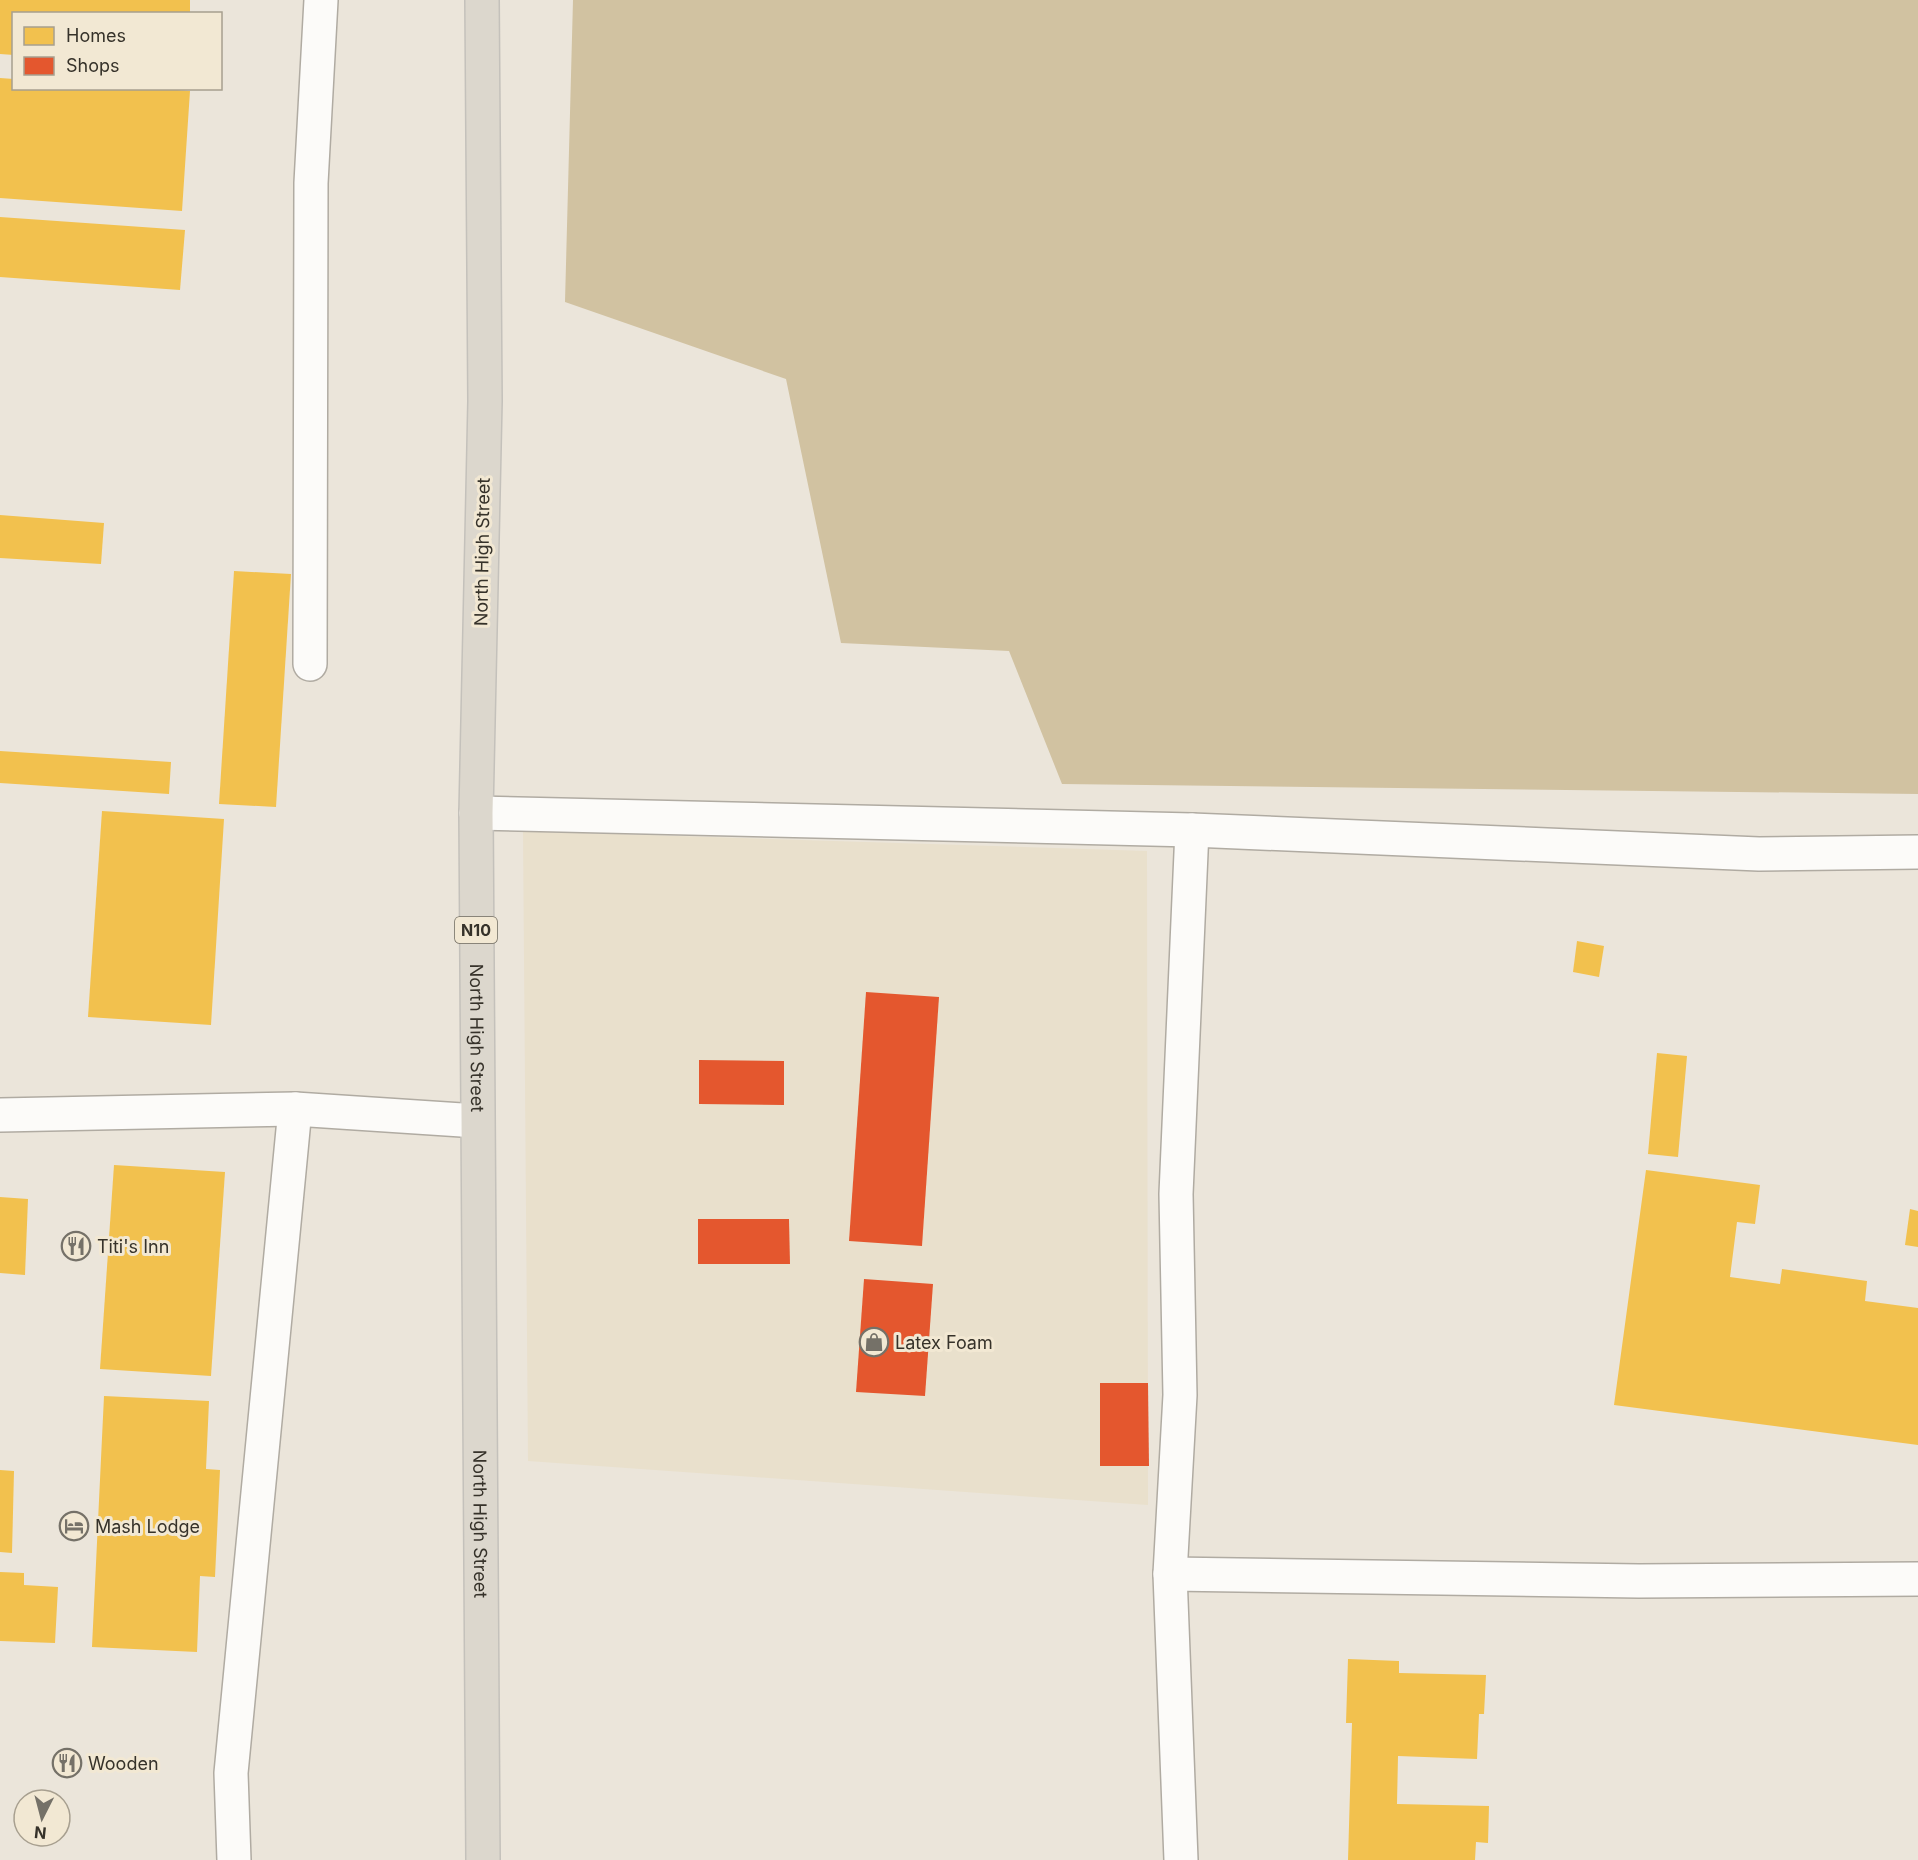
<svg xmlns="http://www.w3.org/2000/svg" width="1918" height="1860" font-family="Inter,sans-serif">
	<rect width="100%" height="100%" fill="#ebe5da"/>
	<path fill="#e9e0cc" d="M523,831L1147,851L1148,1505L528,1461Z"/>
	<path fill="#d1c2a1" d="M573,0H1918V794L1062,784L1009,651L841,643L786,379L565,302Z"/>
	<g fill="#f2c14e">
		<path d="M0,0H190V14H14V55L0,54Z"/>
		<path d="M0,78L14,79V88H152L190,91L182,211L0,198Z"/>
		<path d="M0,217L185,230L180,290L0,277Z"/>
		<path d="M0,515L104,523L101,564L0,558Z"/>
		<path d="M234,571L291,574L276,807L219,804Z"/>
		<path d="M0,751L171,762L169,794L0,783Z"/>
		<path d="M102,811L224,819L211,1025L88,1017Z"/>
		<path d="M1577,941L1604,946L1599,977L1573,972Z"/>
		<path d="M1657,1053L1687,1056L1678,1157L1648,1154Z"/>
		<path d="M114,1165L225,1172L211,1376L100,1369Z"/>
		<path d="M1646,1170L1760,1185L1755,1224L1737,1222L1730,1277L1780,1284L1782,1269L1867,1281L1865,1301L1918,1308V1445L1614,1405Z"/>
		<path d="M0,1197L28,1199L25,1275L0,1273Z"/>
		<path d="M1910,1209L1918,1211V1247L1905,1245Z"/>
		<path d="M104,1396L209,1401L206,1469L220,1470L215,1577L200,1576L197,1652L92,1647Z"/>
		<path d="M0,1470L14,1471L12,1553L0,1552Z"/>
		<path d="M0,1572L24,1573V1585L58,1587L55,1643L0,1641Z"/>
		<path d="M1348,1659L1399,1661V1673L1486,1675L1484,1714H1479L1477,1759L1398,1756L1397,1804L1489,1806L1488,1843L1476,1842L1475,1860H1348L1352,1723H1346Z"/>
	</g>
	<g fill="#e4572e">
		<path d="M866,992L939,997L922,1246L849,1241Z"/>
		<path d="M699,1060L784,1061V1105L699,1104Z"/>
		<path d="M698,1219H789L790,1264H698Z"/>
		<path d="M864,1279L933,1284L925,1396L856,1392Z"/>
		<path d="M1100,1383H1148L1149,1466H1100Z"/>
	</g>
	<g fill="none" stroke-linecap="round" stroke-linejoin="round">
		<g stroke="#b0aba2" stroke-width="36">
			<g id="street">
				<path d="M310,664L311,183L321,0"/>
				<path d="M476,813L1192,830L1759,854L1918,852"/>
				<path d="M0,1115L295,1109L477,1121"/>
				<path d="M1170,1574L1639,1581L1918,1579"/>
				<path d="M234,1860L231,1773L295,1109"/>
				<path d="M1181,1860L1170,1574L1180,1395L1176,1194L1192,830"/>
			</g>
		</g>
		<g stroke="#c4c1bb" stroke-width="36">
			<g id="highway">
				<path id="s1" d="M482,0L485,401L476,813L483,1860"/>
			</g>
		</g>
		<use href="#street" stroke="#fcfbf9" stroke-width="33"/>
		<use href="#highway" stroke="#dcd7cd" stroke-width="33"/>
	</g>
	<defs>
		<g id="restaurant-ring" transform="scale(1.5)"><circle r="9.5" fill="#f2e8d3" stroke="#757168" stroke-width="1.5"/><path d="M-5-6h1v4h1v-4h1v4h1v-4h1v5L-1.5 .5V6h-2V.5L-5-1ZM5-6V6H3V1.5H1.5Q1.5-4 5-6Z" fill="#757168"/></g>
		<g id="shop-ring" transform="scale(1.5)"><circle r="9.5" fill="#f2e8d3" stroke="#757168" stroke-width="1.5"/><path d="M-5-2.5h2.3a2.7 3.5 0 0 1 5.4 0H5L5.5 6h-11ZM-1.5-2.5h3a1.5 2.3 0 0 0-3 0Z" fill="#757168"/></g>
		<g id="hotel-ring" transform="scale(1.5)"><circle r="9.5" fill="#f2e8d3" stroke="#757168" stroke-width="1.5"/><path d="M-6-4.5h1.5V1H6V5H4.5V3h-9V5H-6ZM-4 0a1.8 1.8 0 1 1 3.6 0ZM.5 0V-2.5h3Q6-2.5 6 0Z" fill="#757168"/></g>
	</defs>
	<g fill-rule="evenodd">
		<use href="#restaurant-ring" x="76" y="1246"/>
		<use href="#shop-ring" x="874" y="1342"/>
		<use href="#hotel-ring" x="74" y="1526"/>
		<use href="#restaurant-ring" x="67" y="1763"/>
	</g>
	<g text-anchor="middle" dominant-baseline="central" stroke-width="6" stroke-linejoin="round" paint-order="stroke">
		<rect fill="#f2e8d3" stroke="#6e695d" stroke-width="1.5" x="455" y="917" width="42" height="26" rx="4.5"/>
		<g font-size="16" font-weight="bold" fill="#36322a">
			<text x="476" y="930">N10</text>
		</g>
		<g font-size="18" fill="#36322a" stroke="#f2e8d3">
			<text transform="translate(482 552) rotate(-89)">North High Street</text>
			<text stroke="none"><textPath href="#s1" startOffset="1038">North High Street</textPath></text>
			<text stroke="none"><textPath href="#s1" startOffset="1524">North High Street</textPath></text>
		</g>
		<g font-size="18" fill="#36322a" stroke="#f2e8d3" text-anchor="start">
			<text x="97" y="1246">Titi's Inn</text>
			<text x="895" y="1342">Latex Foam</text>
			<text x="95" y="1526">Mash Lodge</text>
			<text x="88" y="1763">Wooden</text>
		</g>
	</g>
	<rect x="12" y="12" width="210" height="78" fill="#f2e8d3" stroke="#a79f8f" stroke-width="1.5"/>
	<rect x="24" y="27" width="30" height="18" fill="#f2c14e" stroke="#a79f8f" stroke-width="1.5"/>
	<text x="66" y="42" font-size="18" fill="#36322a">Homes</text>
	<rect x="24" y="57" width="30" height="18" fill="#e4572e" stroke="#a79f8f" stroke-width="1.5"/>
	<text x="66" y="72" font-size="18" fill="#36322a">Shops</text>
	<g transform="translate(42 1818) rotate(186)"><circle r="28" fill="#f2e8d3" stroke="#a79f8f" stroke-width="1.5"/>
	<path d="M0-4.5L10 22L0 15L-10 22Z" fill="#757168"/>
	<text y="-9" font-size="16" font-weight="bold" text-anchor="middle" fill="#36322a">N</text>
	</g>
</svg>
